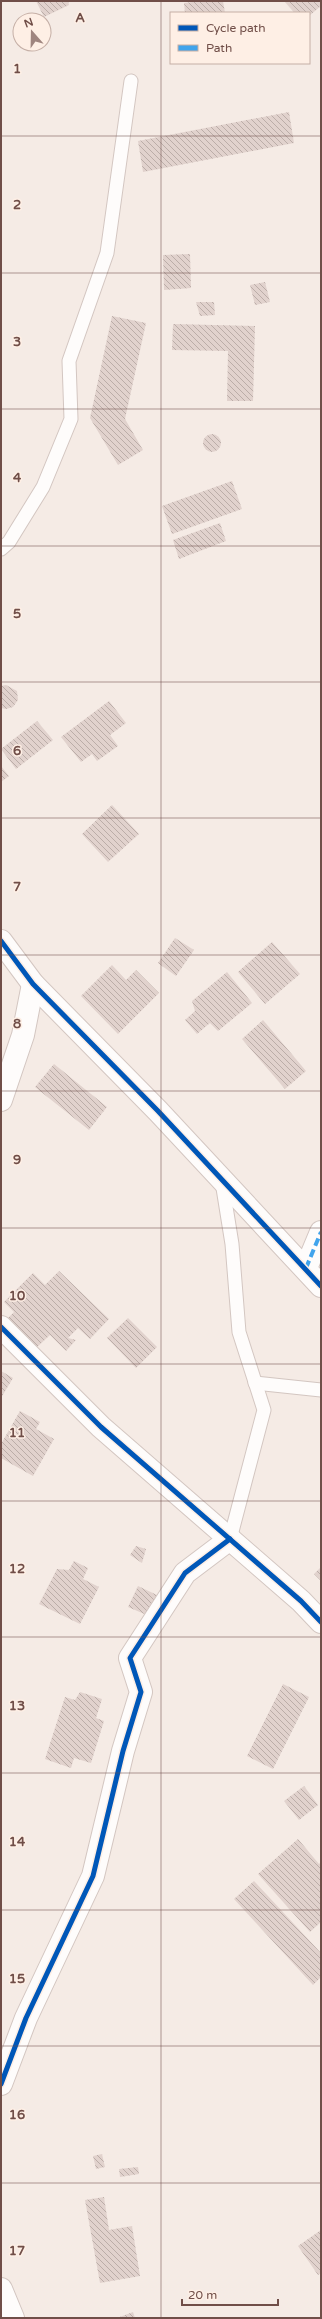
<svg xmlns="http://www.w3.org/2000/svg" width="322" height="2319" font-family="'Varela Round',sans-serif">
	<defs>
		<pattern id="building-back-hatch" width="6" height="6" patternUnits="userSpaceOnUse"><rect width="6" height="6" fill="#e1d2cd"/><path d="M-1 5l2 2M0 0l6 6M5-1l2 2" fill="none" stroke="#bbada8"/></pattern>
	</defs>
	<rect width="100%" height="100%" fill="#f5ebe5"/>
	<g fill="url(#building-back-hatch)">
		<path d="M36,1H68L69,5L44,17Z"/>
		<path d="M200,1H223L225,13H185L184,3Z"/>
		<path d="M284,1H321V6L309,16V13H295Z"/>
		<path d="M289,112L294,143L143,172L138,141Z"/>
		<path d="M190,254L191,288L164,290L163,255Z"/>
		<path d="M265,282L270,302L255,305L250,285Z"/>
		<path d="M196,302H214L215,315L200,316Z"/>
		<path d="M112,316L146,323L125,419L143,450L118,465L90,418Z"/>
		<path d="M173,324L255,326L253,401H227L228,351L172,350Z"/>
		<circle cx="212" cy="443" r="9"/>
		<path d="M232,481L242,509L172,534L162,506Z"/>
		<path d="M220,523L226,541L179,559L173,540Z"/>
		<path d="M6,685L17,691L18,700L13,707L6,709L1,708V686Z"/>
		<path d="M109,701L126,723L110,735L118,746L97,761L92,754L81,762L61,737Z"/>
		<path d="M37,721L53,740L16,769L1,749Z"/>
		<path d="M1,766L9,776L1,782Z"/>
		<path d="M112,805L139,834L108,862L82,834Z"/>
		<path d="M175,938L194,950L176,976L158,963Z"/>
		<path d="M272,942L300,974L265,1004L238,972Z"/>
		<path d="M112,965L126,980L136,970L159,993L118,1034L81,996Z"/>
		<path d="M227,972L252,1003L218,1031L210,1023L197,1034L185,1020L195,1011L192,1001Z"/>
		<path d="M263,1020L306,1071L285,1089L242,1039Z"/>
		<path d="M54,1064L107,1107L89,1130L35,1087Z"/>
		<path d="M59,1271L109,1319L90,1339L78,1328L68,1338L76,1340L66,1351L50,1335L34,1350L5,1321L14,1312L4,1302L33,1273L45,1285Z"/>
		<path d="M128,1318L157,1347L136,1368L107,1338Z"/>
		<path d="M1,1371L13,1378L1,1398Z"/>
		<path d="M20,1411L40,1422L36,1429L54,1439L33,1476L1,1458V1444Z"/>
		<path d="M136,1546L146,1549L142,1563L130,1555Z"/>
		<path d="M74,1561L88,1568L83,1579L99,1587L80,1624L39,1604L57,1569L69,1570Z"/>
		<path d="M321,1567V1581L314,1574Z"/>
		<path d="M138,1586L159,1596L149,1616L128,1607Z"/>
		<path d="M283,1684L309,1697L273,1769L247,1756Z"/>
		<path d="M80,1692L102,1699L96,1718L104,1721L91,1763L74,1758L71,1768L45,1759L65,1697L75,1700Z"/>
		<path d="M304,1786L318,1805L299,1820L284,1801Z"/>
		<path d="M298,1839L319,1864L321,1862V1922L310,1932L258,1874Z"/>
		<path d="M254,1881L321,1953V1977L313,1985L234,1899Z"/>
		<path d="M102,2154L105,2167L96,2169L93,2156Z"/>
		<path d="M138,2167L139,2174L120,2177L119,2169Z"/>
		<path d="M104,2197L109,2230L132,2226L140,2276L100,2283L85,2200Z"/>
		<path d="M321,2230V2273L318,2275L298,2246Z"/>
		<path d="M133,2312L135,2318H117Z"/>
	</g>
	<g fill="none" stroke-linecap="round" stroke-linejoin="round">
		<g stroke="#d3c6c1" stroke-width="15">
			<g id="lane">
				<path d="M1,549L9,542L43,487L71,419L69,361L107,253L131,81"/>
				<path d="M222,1182L232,1244L239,1332L264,1410L230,1539"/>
				<path d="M255,1383L321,1390"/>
			</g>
		</g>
		<g stroke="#d3c6c1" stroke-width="24">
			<g id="street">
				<path d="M1,941L33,984L158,1111L321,1286"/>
				<path d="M1,1100L23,1035L33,984"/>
				<path d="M306,1268L321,1232"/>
				<path d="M1,1327L101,1427L301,1601L321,1622"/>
				<path d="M1,2084L26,2018L93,1876L123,1751L141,1692L130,1658L185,1573L230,1539"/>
				<path d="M1,2289L13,2318"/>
			</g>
		</g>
		<use href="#lane" stroke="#fefcfb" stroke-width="13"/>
		<use href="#street" stroke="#fefcfb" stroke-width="22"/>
		<path stroke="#41a4ec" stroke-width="4" stroke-dasharray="8 4" stroke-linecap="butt" d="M306,1268L321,1232"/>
		<g stroke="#feefe5" stroke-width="8">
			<g id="cycleway">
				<path d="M1,941L33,984L158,1111L321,1286"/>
				<path d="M1,1327L101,1427L301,1601L321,1622"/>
				<path d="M1,2084L26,2018L93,1876L123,1751L141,1692L130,1658L185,1573L230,1539"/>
			</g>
		</g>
		<use href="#cycleway" stroke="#0057b8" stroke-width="5"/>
	</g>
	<path fill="none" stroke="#704e48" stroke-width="1" stroke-opacity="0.55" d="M161,1V2318M1,136H321M1,273H321M1,409H321M1,546H321M1,682H321M1,818H321M1,955H321M1,1091H321M1,1228H321M1,1364H321M1,1501H321M1,1637H321M1,1773H321M1,1910H321M1,2046H321M1,2183H321"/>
	<g font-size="13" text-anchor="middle" font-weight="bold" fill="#704e48" stroke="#feefe5" stroke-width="3" stroke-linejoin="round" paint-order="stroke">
		<text x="80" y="22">A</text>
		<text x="17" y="73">1</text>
		<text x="17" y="209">2</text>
		<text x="17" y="346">3</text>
		<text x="17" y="482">4</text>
		<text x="17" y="618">5</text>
		<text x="17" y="755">6</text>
		<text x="17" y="891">7</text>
		<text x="17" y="1028">8</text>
		<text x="17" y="1164">9</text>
		<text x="17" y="1300">10</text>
		<text x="17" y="1437">11</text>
		<text x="17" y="1573">12</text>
		<text x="17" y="1710">13</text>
		<text x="17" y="1846">14</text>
		<text x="17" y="1983">15</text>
		<text x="17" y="2119">16</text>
		<text x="17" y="2255">17</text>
	</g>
	<rect width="322" height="2319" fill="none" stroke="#704e48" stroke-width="4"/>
	<rect x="170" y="12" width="140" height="52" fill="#feefe5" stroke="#c5afa6"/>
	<rect x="178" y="25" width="20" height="6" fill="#0057b8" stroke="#c5afa6"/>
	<text x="206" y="32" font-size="12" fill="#704e48">Cycle path</text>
	<rect x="178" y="45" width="20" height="6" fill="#41a4ec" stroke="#c5afa6"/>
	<text x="206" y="52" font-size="12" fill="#704e48">Path</text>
	<g transform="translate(32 32) rotate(340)"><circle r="19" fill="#feefe5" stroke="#c5afa6"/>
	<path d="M0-3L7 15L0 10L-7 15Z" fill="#9f857f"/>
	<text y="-6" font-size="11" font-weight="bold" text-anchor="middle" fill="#704e48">N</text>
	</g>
	<path d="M182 2299v6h96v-6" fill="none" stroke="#704e48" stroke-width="2"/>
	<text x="188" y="2299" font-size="12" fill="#704e48" stroke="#feefe5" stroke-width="3" paint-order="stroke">20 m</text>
</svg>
